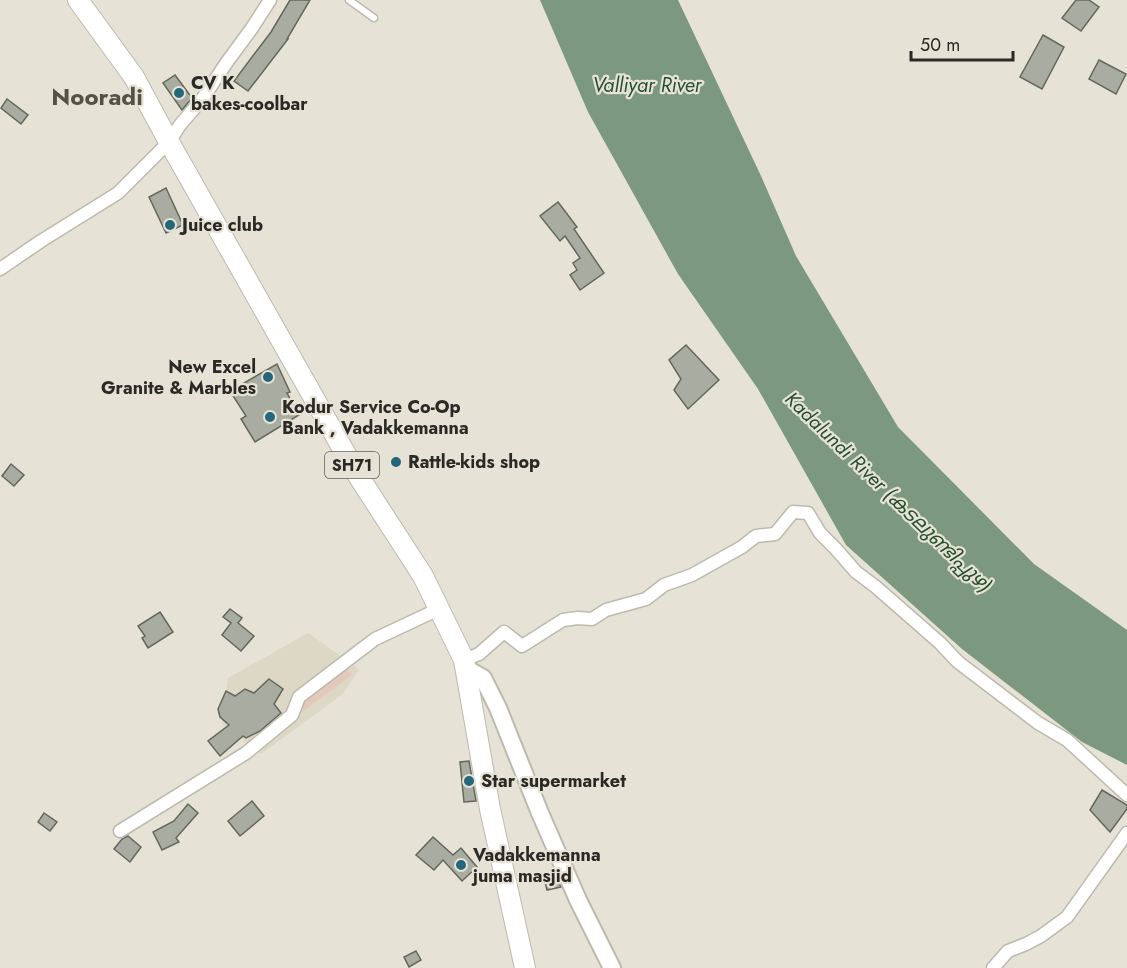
<svg xmlns="http://www.w3.org/2000/svg" width="1127" height="968" font-family="Jost,'Noto Sans Malayalam',sans-serif">
	<rect width="100%" height="100%" fill="#e6e3d6"/>
	<path fill="#dcd8c5" d="M308,633L359,669L343,694L261,754L222,724L228,678Z"/>
	<path fill="#e3c9bc" d="M345,666L352,675L299,714L290,703L298,688Z"/>
	<path fill="#7c987e" d="M540,0H678L761,176L796,256L898,427L1034,564L1127,630V765L1082,742L962,649L846,545L758,389L678,274L588,112Z"/>
	<g fill="#a9ada1" stroke="#64675c" stroke-width="1.5">
		<path d="M290,0H310L287,39H288L248,91L234,81L271,32Z"/>
		<path d="M1076,0H1089L1099,7L1081,31L1062,18Z"/>
		<path d="M1043,35L1064,47L1042,89L1020,77Z"/>
		<path d="M1099,60L1126,74L1116,94L1089,79Z"/>
		<path d="M175,75L192,98L182,110L163,83Z"/>
		<path d="M7,99L28,115L21,124L1,108Z"/>
		<path d="M166,188L183,225L166,233L149,197Z"/>
		<path d="M558,202L577,227L574,229L604,273L580,290L570,275L577,270L573,263L580,258L565,236L560,241L540,216Z"/>
		<path d="M686,345L719,380L688,409L674,390L681,379L669,360Z"/>
		<path d="M277,364L290,392L287,393L299,415L255,442L241,419L246,416L230,391Z"/>
		<path d="M11,464L24,475L14,486L2,476Z"/>
		<path d="M230,609L242,618L238,623L254,636L241,651L222,635L231,623L223,617Z"/>
		<path d="M160,612L173,632L148,648L142,638L145,636L138,626Z"/>
		<path d="M269,679L283,689L274,704L281,713L260,731L246,738L243,736L220,756L208,741L229,725L220,717L218,709L226,691L235,696L245,689L254,693Z"/>
		<path d="M469,761L476,801L464,802L460,762Z"/>
		<path d="M1102,790L1127,805V809L1110,832L1090,810Z"/>
		<path d="M252,801L264,816L240,836L228,821Z"/>
		<path d="M188,804L198,813L176,838L179,842L162,850L153,832L174,821Z"/>
		<path d="M44,813L57,822L50,831L38,822Z"/>
		<path d="M128,836L141,847L130,862L114,849L122,839Z"/>
		<path d="M433,837L453,855L461,848L477,867L462,881L443,860L434,870L416,855Z"/>
		<path d="M554,872L561,887L547,890L543,874Z"/>
		<path d="M416,951L421,960L409,967L404,957Z"/>
	</g>
	<g fill="none" stroke-linecap="round" stroke-linejoin="round">
		<g stroke="#bcbaad" stroke-width="9">
			<path id="service" d="M349,0L374,18"/>
		</g>
		<g stroke="#bcbaad" stroke-width="15">
			<g id="minor">
				<path d="M0,269L41,241L118,193L169,142L180,125L203,98L227,62L252,28L270,0"/>
				<path d="M464,660L479,654L504,632L522,646L563,620L578,618L592,619L606,610L646,599L664,585L692,575L742,547L756,536L775,534L793,512L808,513L820,533L835,548L856,572L876,587L940,643L958,662L1038,723L1067,740L1127,795"/>
				<path d="M120,831L246,753L292,715L299,697L375,639L439,609"/>
				<path d="M993,968L1008,951L1026,944L1041,936L1067,917L1127,833"/>
			</g>
		</g>
		<g stroke="#bcbaad" stroke-width="20">
			<path id="secondary" d="M465,668L483,678L498,708L540,813L578,900L612,968"/>
		</g>
		<g stroke="#bcbaad" stroke-width="22">
			<path id="primary" d="M78,0L134,77L169,142L357,474L423,576L464,660L490,809L525,968"/>
		</g>
		<use href="#service" stroke="#fff" stroke-width="6"/>
		<use href="#minor" stroke="#fff" stroke-width="12"/>
		<use href="#secondary" stroke="#fff" stroke-width="16"/>
		<use href="#primary" stroke="#fff" stroke-width="20"/>
	</g>
	<g fill="#25677a" stroke="#e6e3d6" stroke-width="2">
		<circle cx="179" cy="93" r="6"/>
		<circle cx="170" cy="225" r="6"/>
		<circle cx="268" cy="377" r="6"/>
		<circle cx="270" cy="417" r="6"/>
		<circle cx="396" cy="462" r="6"/>
		<circle cx="469" cy="781" r="6"/>
		<circle cx="461" cy="865" r="6"/>
	</g>
	<g text-anchor="middle" dominant-baseline="central" stroke-width="4.5" stroke-linejoin="round" paint-order="stroke">
		<rect fill="#e6e3d6" stroke="#62615a" stroke-width="1.5" x="325" y="452" width="54" height="26" rx="4.5"/>
		<g font-size="16" font-weight="bold" fill="#2a2925">
			<text x="352" y="465">SH71</text>
		</g>
		<g font-size="18" font-weight="bold" fill="#2a2925" stroke="#e6e3d6" text-anchor="start">
			<text x="191" y="83">CV K<tspan x="191" dy="21">bakes-coolbar</tspan></text>
			<text x="182" y="225">Juice club</text>
			<text x="256" y="367" text-anchor="end">New Excel<tspan x="256" dy="21">Granite &amp; Marbles</tspan></text>
			<text x="282" y="407">Kodur Service Co-Op<tspan x="282" dy="21">Bank , Vadakkemanna</tspan></text>
			<text x="408" y="462">Rattle-kids shop</text>
			<text x="481" y="781">Star supermarket</text>
			<text x="473" y="855">Vadakkemanna<tspan x="473" dy="21">juma masjid</tspan></text>
		</g>
		<g font-size="20" font-style="italic" fill="#26502b" stroke="#e6e3d6">
			<text x="647" y="85">Valliyar River</text>
			<text transform="translate(888 492) rotate(44)">Kadalundi River (കടലുണ്ടിപ്പുഴ)</text>
		</g>
		<g font-size="24" font-weight="bold" fill="#545147" stroke="#e6e3d6">
			<text x="97" y="96">Nooradi</text>
		</g>
	</g>
	<path d="M911 51v9h102v-9" fill="none" stroke="#2a2925" stroke-width="3"/>
	<text x="920" y="51" font-size="18" fill="#2a2925" stroke="#e6e3d6" stroke-width="4.5" paint-order="stroke">50 m</text>
</svg>
